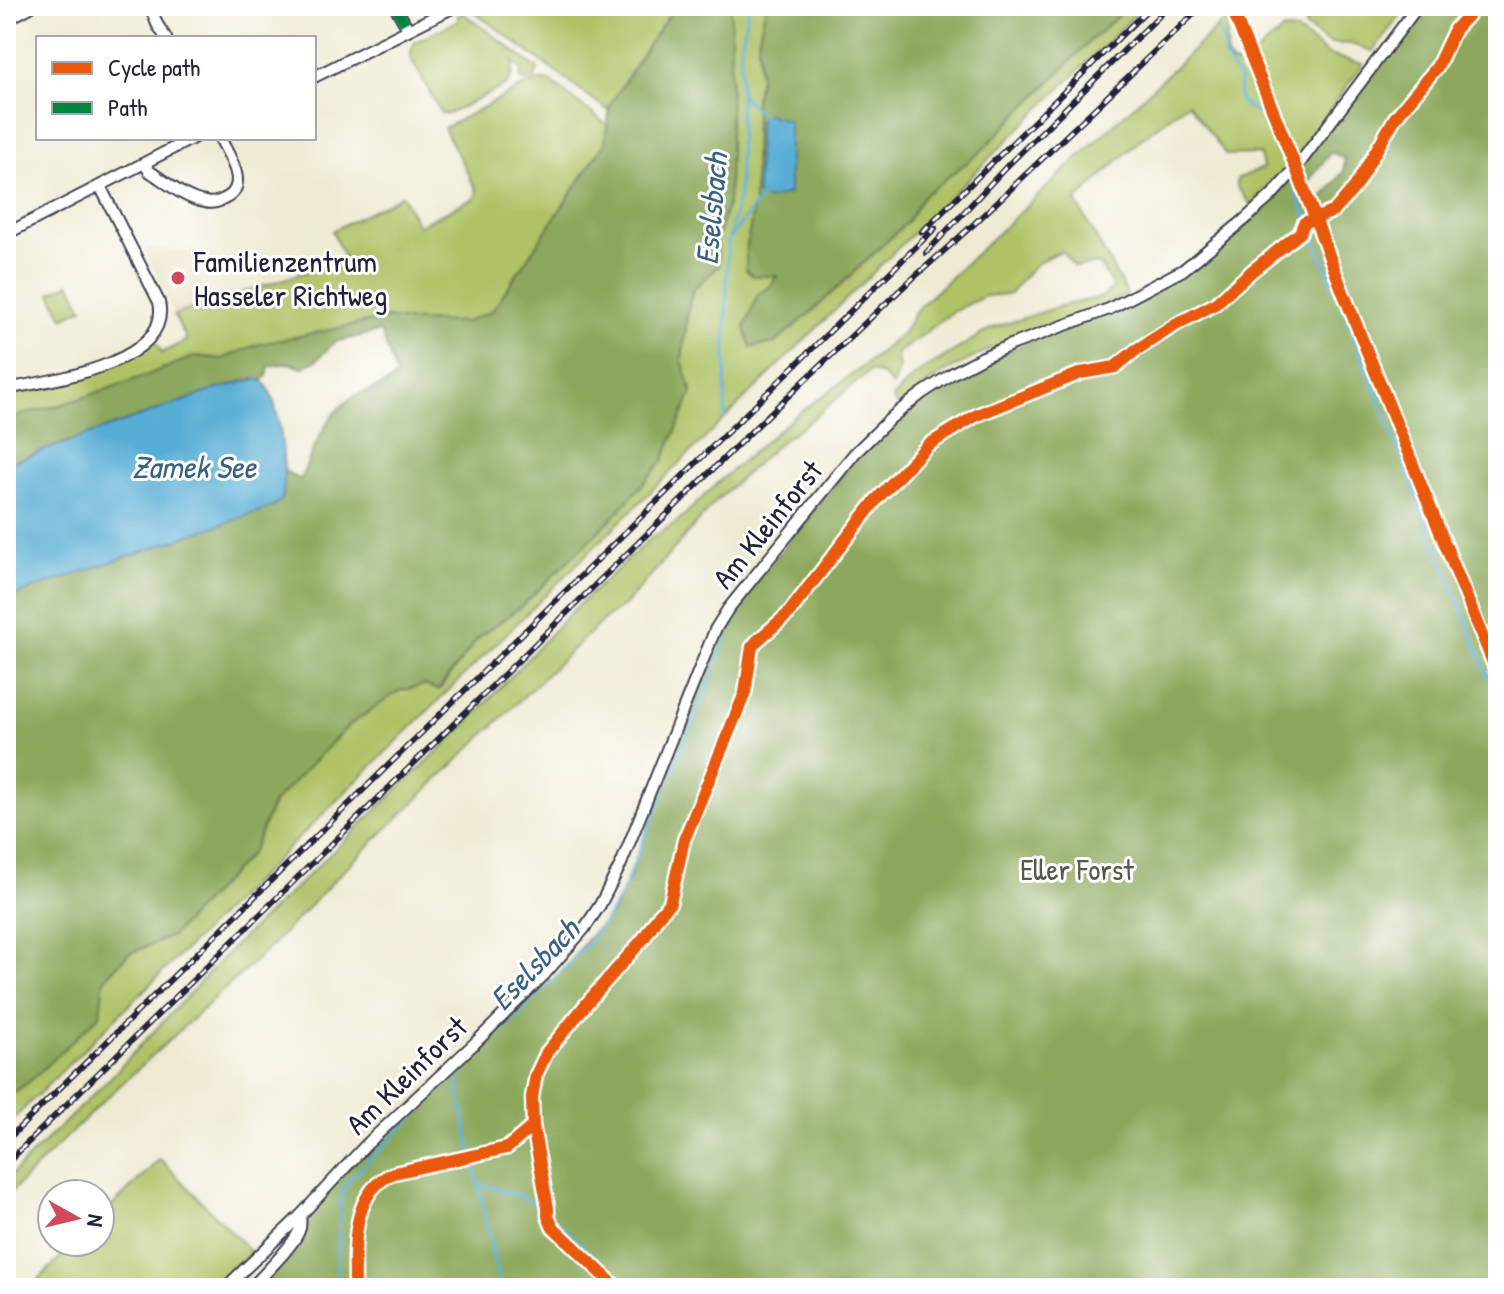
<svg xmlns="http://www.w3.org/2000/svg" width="1504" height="1294" font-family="'Patrick Hand',sans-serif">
	<rect width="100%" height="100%" fill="#fff"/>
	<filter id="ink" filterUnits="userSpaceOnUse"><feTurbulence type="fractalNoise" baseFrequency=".0125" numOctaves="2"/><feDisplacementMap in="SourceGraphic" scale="16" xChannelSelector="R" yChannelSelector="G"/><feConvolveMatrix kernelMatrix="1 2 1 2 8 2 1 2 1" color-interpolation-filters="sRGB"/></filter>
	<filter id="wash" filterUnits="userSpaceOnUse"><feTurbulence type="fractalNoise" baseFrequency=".006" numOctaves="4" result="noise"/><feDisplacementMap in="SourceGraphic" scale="32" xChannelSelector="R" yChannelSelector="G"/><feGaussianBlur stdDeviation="1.8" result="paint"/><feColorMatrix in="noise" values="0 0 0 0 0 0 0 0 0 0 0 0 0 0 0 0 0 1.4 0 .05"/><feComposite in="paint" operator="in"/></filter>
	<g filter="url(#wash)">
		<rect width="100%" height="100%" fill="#eeead2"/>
		<path fill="#e5dbba" d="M145,248L193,251L206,305L174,315Z"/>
		<g fill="#afc266" stroke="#687250" stroke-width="2">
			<path d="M475,6H676L646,48L610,105L609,111L474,12Z"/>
			<path d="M731,6H766L758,41L760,76L755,100L754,205L746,251V270L753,276H777L770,287L758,294L745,327L751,347L775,343L817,307L907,222L923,196L979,153L1091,40L1129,6H1144L6,1126V1098L30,1081L99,1015L104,979L128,954L172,936L252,852L273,803L349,725L399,691L425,685L439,690L479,637L524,604L618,512L692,393L682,360L688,309L693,289L719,266L717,239L728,202Z"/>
			<path d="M1312,6H1407L1373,51L1351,44L1329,43L1305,26L1309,10Z"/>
			<path d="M463,13L538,69L535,78L524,81L520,78L522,70L512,61L513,72L508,84L449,114L441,113L411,58V51L415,42L458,21V15Z"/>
			<path d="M1227,18V58L1232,64H1243L1283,30L1297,31L1329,55L1363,64L1294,158L1251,205L1237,187V179L1263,168L1260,154L1226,155L1188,103L1143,137L1076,201L1127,294L1111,302L988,350L943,373L898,406L893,398L915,375L990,329L1061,306L1102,297L1114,288L1100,266L1094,264L1075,267L1062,251C1035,260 1027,273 1010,294L985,296L954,311L897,354L899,372L892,386L883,375L870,371L811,420L780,442L715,502L625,605L604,619L347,867L266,951L103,1101L6,1197V1180L110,1078L233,947L462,728L571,612L651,538L677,522L725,476L796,415L861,368L903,333L917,309Z"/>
			<path d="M537,81H550L607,125L605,143L492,311L466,322L410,321L387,318L257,345L222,359L196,356L142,377L64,404L23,414L6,422V391L93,373L154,338L162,353L187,340L174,315L345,259L332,231L402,195L418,226L465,202L474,199L477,191L444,128L530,83Z"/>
			<path d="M70,283L83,308L63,318L51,293Z"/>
			<path d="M160,1159L251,1252L214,1288H30L76,1242H100V1218Z"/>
		</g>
		<g fill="#8ba85b" stroke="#56654b" stroke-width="2" fill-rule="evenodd">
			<path d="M676,6H731L730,155L728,202L717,239L719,266L693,289L688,309L682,360L692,393L663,461L618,512L524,604L479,637L438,690L425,685L399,691L348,726L273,803L252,852L172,936L128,954L104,979L100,1015L30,1081L6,1098V598L274,506L283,498L284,470L298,479L301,478C312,452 324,419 347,401C360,390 388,388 396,375L382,334L378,332L334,342L317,360L302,368L290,363L269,366L267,376L262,381L255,379L244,381L6,464V422L23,414L64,404L142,377L196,356L222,359L256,345L387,318L410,321L466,322L492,311L605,143L610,105L646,48Z"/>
			<path d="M766,6H1129L1091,40L979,153L923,196L907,222L817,307L775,343L751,347L745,328L758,294L770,287L777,276H753L746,270V251L754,205L755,100L760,76L758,41Z"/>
			<path d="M1422,6H1498V1288H253L303,1236L307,1211L369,1147L458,1062L565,969L587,939L614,911L629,879L718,630L866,445L894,418L954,375L1184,273L1273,197ZM1331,152L1344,158V171L1321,200L1306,184Z"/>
		</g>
		<g fill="#58add4" stroke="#3d6888" stroke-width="2">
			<path d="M766,114L789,121V194L766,200L757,194L758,121Z"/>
			<path d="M255,379C261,380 262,379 266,385C280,404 289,480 281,501L266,509L6,598V464L217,389Z"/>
		</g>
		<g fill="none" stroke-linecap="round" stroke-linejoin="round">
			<g stroke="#58add4" stroke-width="3">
				<path d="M1219,30L1224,43L1225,58L1240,80L1239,99L1242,103L1266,118L1270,126"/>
				<path d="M741,94L763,117"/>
				<path d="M1296,191L1498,701"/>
				<path d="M730,238L762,196"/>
				<path d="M725,417L727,259L728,241L739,195L741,46L749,6"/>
				<path d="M460,1071L459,1094L500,1288"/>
				<path d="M479,1184L521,1196L542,1208"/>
				<path d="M556,1221L627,1288"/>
				<path d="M336,1288L341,1196L347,1182L564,969C588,944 607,922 622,892L714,672L723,649L726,632"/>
			</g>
		</g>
	</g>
	<g filter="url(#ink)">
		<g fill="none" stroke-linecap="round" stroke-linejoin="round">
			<g stroke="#414052" stroke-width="14">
				<g id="street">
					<path d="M137,6L152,11L160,6"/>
					<path d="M395,6L408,29"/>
					<path d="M152,11L157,24L166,38"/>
					<path d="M6,20L32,6"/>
					<path d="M314,77L456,6"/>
					<path d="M145,164L149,171C166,182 185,199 205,202C211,204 218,202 224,199C251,187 229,156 220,138"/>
					<path d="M6,234L193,138"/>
					<path d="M6,389C48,381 173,364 159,302L100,186"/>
					<path d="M225,1288L301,1215L367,1144L475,1043L544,975L584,929L600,905L621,864L715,630L728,609L854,454L892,417L921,394L953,373L983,357L1011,345L1109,309L1183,270L1243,221L1271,196L1296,168L1418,6"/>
					<path d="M251,1288C263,1275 296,1244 300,1228C301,1223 300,1219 301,1215"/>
				</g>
			</g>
			<use href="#street" stroke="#fff" stroke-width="10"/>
			<g stroke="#22223b" stroke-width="6">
				<g id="rail">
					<path d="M922,232L1151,6"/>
					<path d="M926,253L1007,166L1169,6"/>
					<path d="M6,1141L935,228"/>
					<path d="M6,1164L762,421L901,289L974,224L1202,6"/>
				</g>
			</g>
			<use href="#rail" stroke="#fff" stroke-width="3" stroke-dasharray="9" stroke-linecap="butt"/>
			<path stroke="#00873e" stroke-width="10" stroke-dasharray="20 10" stroke-linecap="butt" d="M395,6L408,29"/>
			<g stroke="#fff" stroke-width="17">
				<g id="cycleway">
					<path d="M1231,6L1296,168L1341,287L1498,675"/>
					<path d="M355,1288C355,1247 350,1192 394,1173L507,1148L533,1126"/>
					<path d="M617,1288L552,1226L548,1216V1208L533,1126L532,1097L536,1075L547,1052L588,1002L644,938L659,915L670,903L684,840L745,693L752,647L757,641L788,614L876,500L928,445L977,415L1081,373L1115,367L1136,350L1177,324L1215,304L1252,271L1300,233L1304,223L1334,211L1355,187L1395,118L1437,67L1455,29L1476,6"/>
				</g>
			</g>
			<use href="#cycleway" stroke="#e8590c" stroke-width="12"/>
		</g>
	</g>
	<circle fill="#d1495b" stroke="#fff" stroke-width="3" cx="178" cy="278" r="8"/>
	<g text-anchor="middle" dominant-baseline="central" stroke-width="6" stroke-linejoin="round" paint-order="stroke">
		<g font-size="30" fill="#22223b" stroke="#fff" text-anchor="start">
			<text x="194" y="261">Familienzentrum<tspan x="194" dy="34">Hasseler Richtweg</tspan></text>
		</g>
		<g font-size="30" fill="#22223b" stroke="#fff">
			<text transform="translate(767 524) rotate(-51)">Am Kleinforst</text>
			<text transform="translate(406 1075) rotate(-44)">Am Kleinforst</text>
		</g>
		<g font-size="30" fill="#535a4a" stroke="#fff">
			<text x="1077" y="869">Eller Forst</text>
		</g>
		<g font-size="32" font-style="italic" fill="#3a6180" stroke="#fff">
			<text transform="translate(711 209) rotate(-85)">Eselsbach</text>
			<text x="194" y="466">Zamek See</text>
			<text transform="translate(534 964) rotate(-46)">Eselsbach</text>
		</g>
	</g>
	<rect width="1504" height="1294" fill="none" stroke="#fff" stroke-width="32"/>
	<rect x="36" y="36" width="280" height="104" fill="#ffffff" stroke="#a7a7b1" stroke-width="2"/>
	<rect x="52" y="62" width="40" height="12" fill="#e8590c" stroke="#a7a7b1" stroke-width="2"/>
	<text x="108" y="76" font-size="24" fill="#22223b">Cycle path</text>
	<rect x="52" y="102" width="40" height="12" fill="#00873e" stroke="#a7a7b1" stroke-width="2"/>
	<text x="108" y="116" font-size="24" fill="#22223b">Path</text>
	<g transform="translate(76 1218) rotate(98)"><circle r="38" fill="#ffffff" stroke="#a7a7b1" stroke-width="2"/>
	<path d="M0-6L14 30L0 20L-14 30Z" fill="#d1495b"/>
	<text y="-12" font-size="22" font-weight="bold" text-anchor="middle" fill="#22223b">N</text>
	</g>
</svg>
